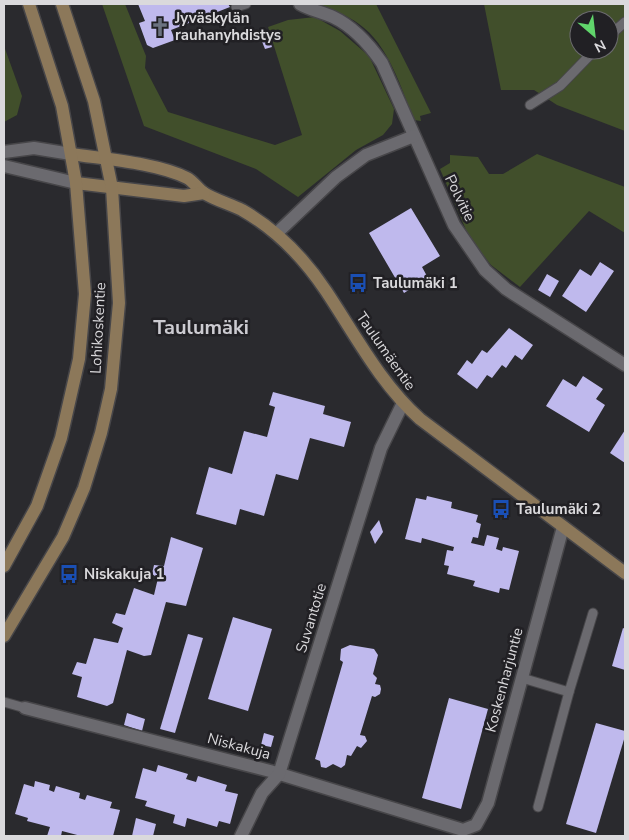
<svg xmlns="http://www.w3.org/2000/svg" width="629" height="840" font-family="'Nunito Sans',sans-serif">
	<rect width="100%" height="100%" fill="#2a2a2e"/>
	<g fill="#414f2b" fill-rule="evenodd">
		<path d="M102,4H125L146,56L145,68L168,112L275,145L302,135L268,27L288,20L315,17L340,31L369,56L394,109L392,124L383,135L356,150L298,197L256,169L144,126Z"/>
		<path d="M318,4H376L431,113L420,116L421,121L414,120C401,88 389,45 359,24C347,15 332,10 318,4Z"/>
		<path d="M484,4H625V131L557,105L534,90H501ZM579,20H609V50H579Z"/>
		<path d="M4,46L22,96L17,115L4,122Z"/>
		<path d="M537,154L625,187V233L589,211L520,287L491,265L469,237L440,169L450,163V155L478,157L489,174H503Z"/>
	</g>
	<g fill="#bfb9ed">
		<path d="M138,4H228L230,7L171,30L175,40L153,48L147,45L139,23L145,21Z"/>
		<path d="M268,36L272,47L265,49L261,39Z"/>
		<path d="M411,208L440,256L422,267L428,278L404,293L369,233Z"/>
		<path d="M600,262L614,271L586,312L562,296L580,269L591,276Z"/>
		<path d="M547,274L559,281L550,297L538,290Z"/>
		<path d="M509,328L533,345L522,360L515,355L506,368L502,365L492,378L487,375L477,389L457,374L467,360L472,364L482,350L487,353Z"/>
		<path d="M583,376L603,389L596,399L605,405L589,432L546,406L563,379L576,387Z"/>
		<path d="M273,392L325,406L323,414L351,422L344,447L310,438L298,480L276,474L264,516L240,509L236,525L196,514L209,467L232,474L244,431L267,437L275,407L269,405Z"/>
		<path d="M625,430V463L610,453Z"/>
		<path d="M427,496L452,502L451,508L478,515L476,522L481,524L478,538L473,537L471,543L484,546L487,535L499,538L496,549L502,551L503,547L519,551L509,590L500,588L499,593L473,586L475,581L447,574L449,566L444,565L447,550L453,551L454,547L422,538L421,543L405,539L416,498L426,500Z"/>
		<path d="M379,520L383,532L375,544L370,532Z"/>
		<path d="M171,537L203,548L186,606L166,602L151,655L144,656L127,650L113,703L107,706L77,697L82,677L72,674L77,662L86,664L94,638L118,643L123,628L112,623L116,613L125,615L134,588L154,595L158,578L152,574L154,565L164,566Z"/>
		<path d="M233,617L272,629L248,711L208,699Z"/>
		<path d="M623,628L625,629V670L612,666Z"/>
		<path d="M188,634L203,638L175,733L160,729Z"/>
		<path d="M350,645L374,649L378,655L373,674L377,678L375,684L380,685L381,689L380,694L375,697L372,696L360,735L365,736L367,741L361,748L357,746L351,756L347,755L345,765L341,768L333,764L326,768L321,767L320,761L315,759L343,662L340,660L341,649Z"/>
		<path d="M449,698L488,709L461,809L422,798Z"/>
		<path d="M127,713L145,719L142,731L124,725Z"/>
		<path d="M596,723L625,731V736L596,833L566,824Z"/>
		<path d="M264,733L274,736L271,747L261,745Z"/>
		<path d="M158,765L188,774L186,779L196,782L198,776L227,785L225,791L238,794L230,824L219,821L217,827L187,818L185,827L173,823L175,815L145,806L147,801L135,798L143,768L156,772Z"/>
		<path d="M35,781L50,785L49,790L54,792L56,786L80,793L79,798L85,800L87,795L112,802L110,808L120,810L113,836H81L62,831L61,836H47L50,827L27,821L28,818L15,814L24,784L34,787Z"/>
		<path d="M136,818L156,824L153,836H132Z"/>
	</g>
	<g fill="none" stroke-linecap="round" stroke-linejoin="round">
		<g stroke="#474649" stroke-width="11">
			<g id="lane">
				<path d="M236,7L246,4"/>
				<path d="M609,36L625,22"/>
				<path d="M530,105L560,86L595,50"/>
				<path d="M522,678L569,692L593,613"/>
				<path d="M4,702L25,708"/>
				<path d="M538,807L569,692"/>
			</g>
		</g>
		<g stroke="#474649" stroke-width="15">
			<g id="street">
				<path d="M300,4C310,10 322,12 333,17C354,27 369,44 382,63L454,225L485,270L506,289L625,365"/>
				<path d="M4,152L34,148L71,154"/>
				<path d="M4,166L76,183"/>
				<path d="M277,233L336,177L366,155L414,136"/>
				<path d="M25,708L270,771L463,830L476,825L488,803L563,527"/>
				<path d="M241,836L262,793L279,774L381,448L403,403"/>
			</g>
		</g>
		<g stroke="#474649" stroke-width="15">
			<g id="secondary">
				<path d="M71,154C104,159 158,163 187,178C193,181 198,189 204,193C215,200 230,204 242,210C277,230 304,258 326,291C356,336 380,383 420,419L625,573"/>
				<path d="M76,183L184,196L204,193"/>
				<path d="M4,566L37,506L61,438L79,359L85,294L76,183L62,106L29,4"/>
				<path d="M4,636L63,537L84,488L101,433L111,389L119,303L112,188L94,101L62,4"/>
			</g>
		</g>
		<use href="#lane" stroke="#6b6a6f" stroke-width="9"/>
		<use href="#street" stroke="#6b6a6f" stroke-width="12"/>
		<use href="#secondary" stroke="#8c785a" stroke-width="12"/>
	</g>
	<defs>
		<g id="church-bare" transform="scale(1.5)"><path d="M-1.2-6h2.4v3.5h3.3v2.4h-3.3V6h-2.4V-.1h-3.3v-2.4h3.3Z" fill="#6b7280" stroke="#212024" stroke-width="2.5" paint-order="stroke"/></g>
		<g id="bus-bare" transform="scale(1.5)"><path d="M-5-6H5V4H4V6H2V4H-2V6H-4V4H-5ZM-3.5-4V0h7V-4ZM-3.5 1.2v1.5H-2V1.2ZM2 1.2v1.5H3.5V1.2Z" fill="#1a4fb4" stroke="#212024" stroke-width="2.5" paint-order="stroke"/></g>
	</defs>
	<g fill-rule="evenodd">
		<use href="#church-bare" x="160" y="27"/>
		<use href="#bus-bare" x="358" y="283"/>
		<use href="#bus-bare" x="501" y="509"/>
		<use href="#bus-bare" x="69" y="574"/>
	</g>
	<g text-anchor="middle" dominant-baseline="central" stroke-width="5" stroke-linejoin="round" paint-order="stroke">
		<g font-size="15" font-weight="bold" fill="#dad9dc" stroke="#212024" text-anchor="start">
			<text x="175" y="18">Jyväskylän<tspan x="175" dy="17">rauhanyhdistys</tspan></text>
			<text x="373" y="283">Taulumäki 1</text>
			<text x="516" y="509">Taulumäki 2</text>
			<text x="84" y="574">Niskakuja 1</text>
		</g>
		<g font-size="15" fill="#dad9dc" stroke="#212024">
			<text transform="translate(460 198) rotate(64)">Polvitie</text>
			<text transform="translate(98 328) rotate(-87)">Lohikoskentie</text>
			<text transform="translate(386 351) rotate(55)">Taulumäentie</text>
			<text transform="translate(311 618) rotate(-73)">Suvantotie</text>
			<text transform="translate(504 680) rotate(-75)">Koskenharjuntie</text>
			<text transform="translate(239 746) rotate(15)">Niskakuja</text>
		</g>
		<g font-size="20" font-weight="bold" fill="#cccbd1" stroke="#212024">
			<text x="201" y="327">Taulumäki</text>
		</g>
	</g>
	<rect width="629" height="840" fill="none" stroke="#dad9dc" stroke-width="10"/>
	<g transform="translate(594 35) rotate(152)"><circle r="24" fill="#212024" stroke="#6b6a6e"/>
	<path d="M0-4L9 19L0 12L-9 19Z" fill="#60d56b"/>
	<text y="-8" font-size="14" font-weight="bold" text-anchor="middle" fill="#dad9dc">N</text>
	</g>
</svg>
